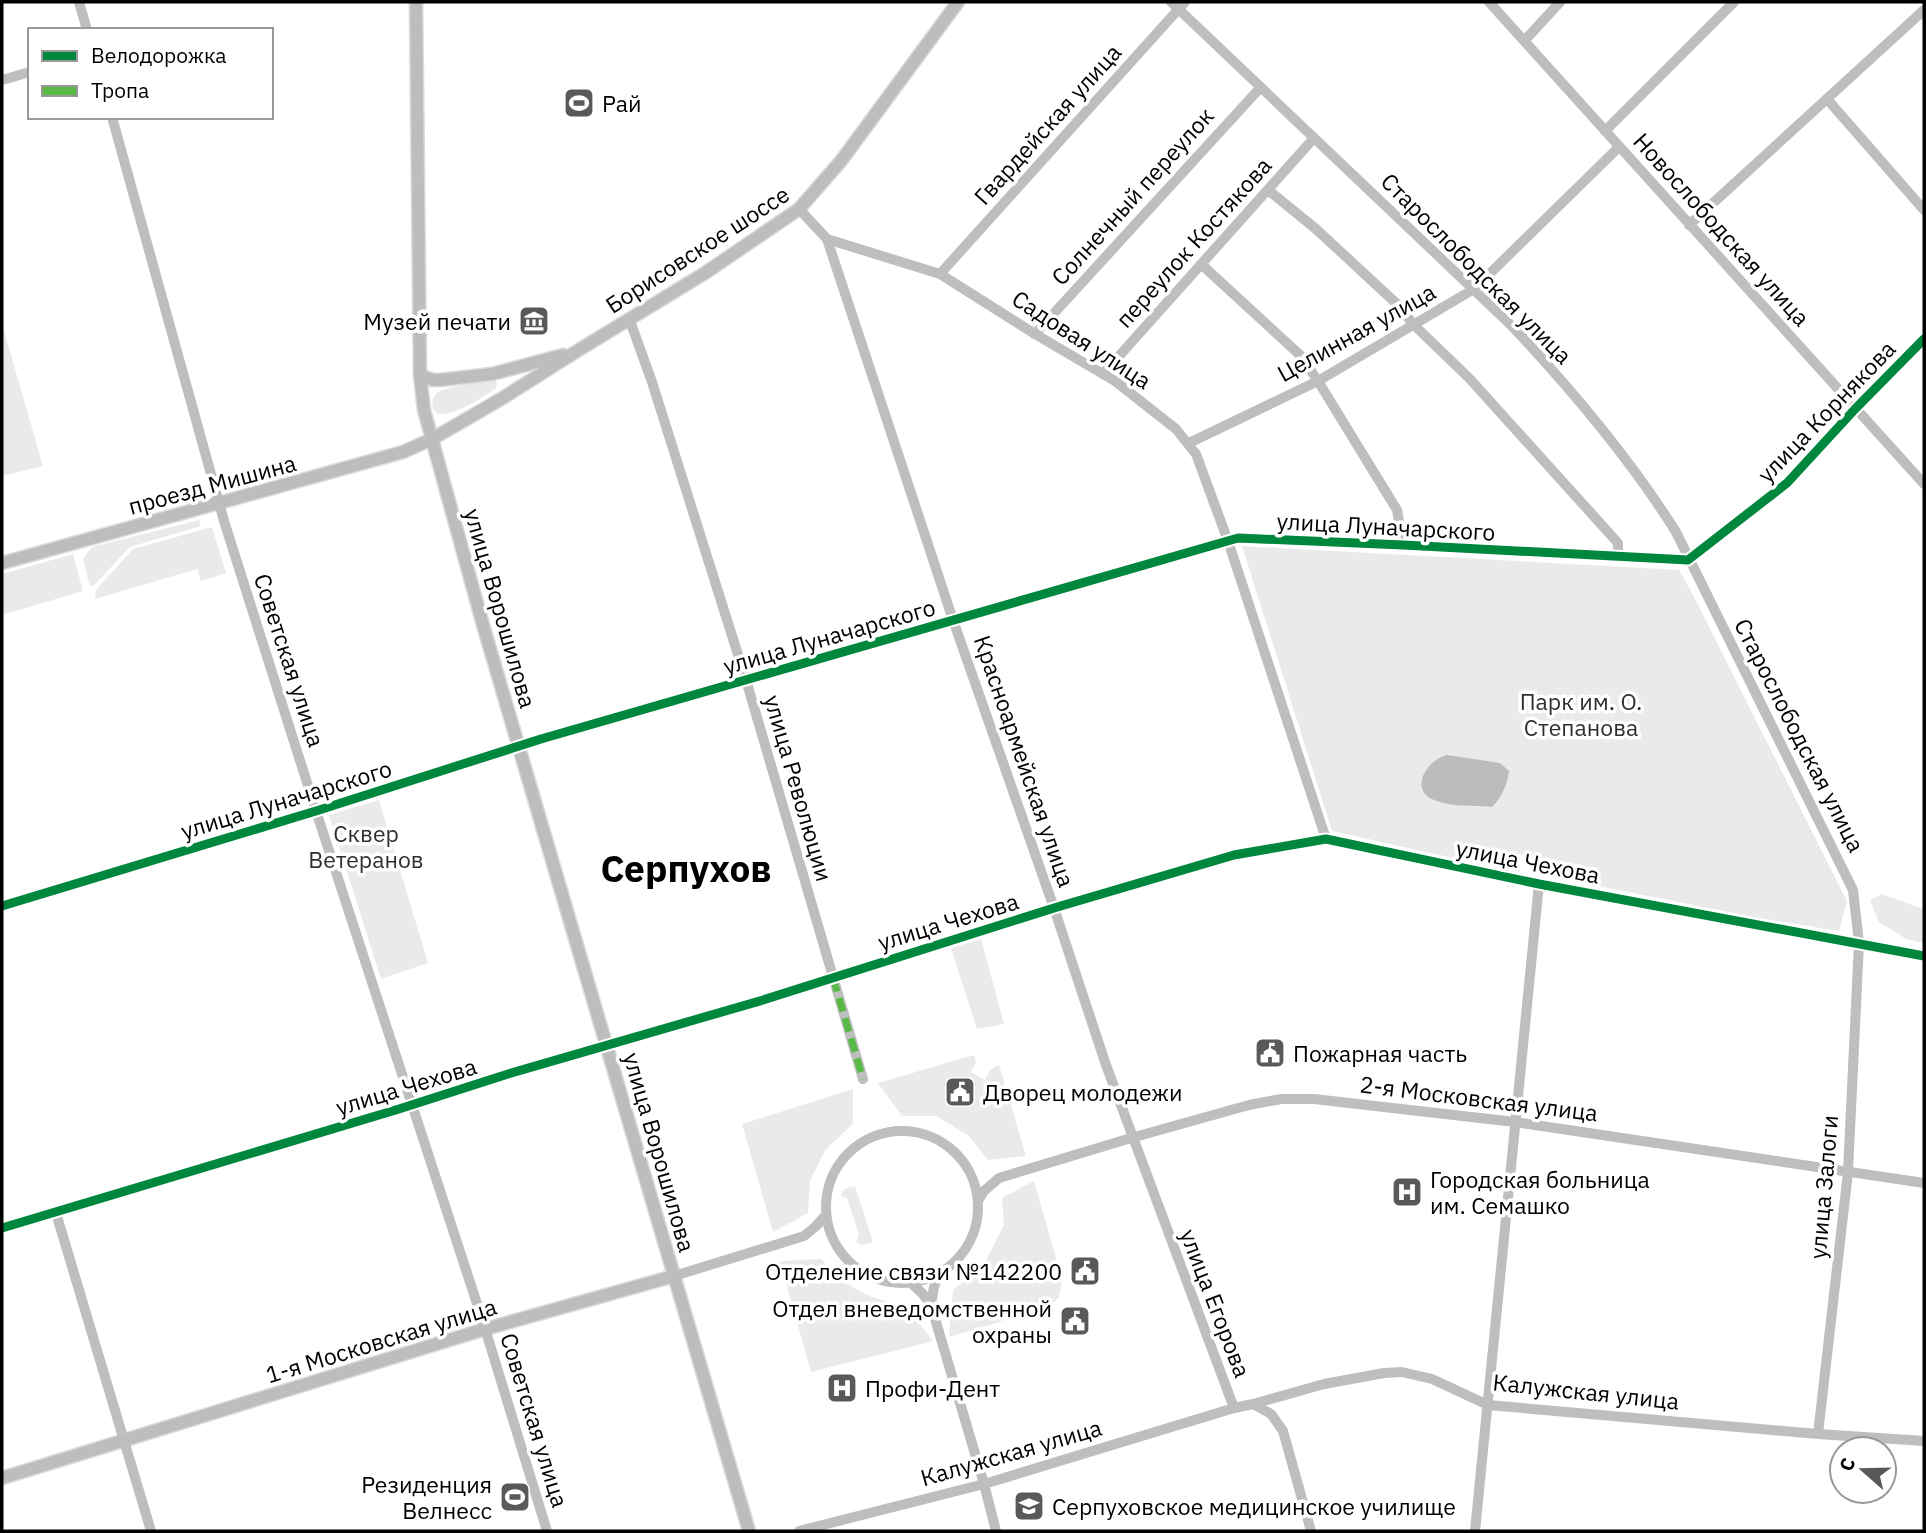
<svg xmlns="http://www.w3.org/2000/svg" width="1926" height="1533" font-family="'IBM Plex Sans',sans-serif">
	<rect width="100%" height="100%" fill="#fff"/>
	<g fill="#eaeaea">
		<path d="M2,324L43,466L2,476Z"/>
		<path d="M487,378H493L497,383L496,388C485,396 426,436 433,398L439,391Z"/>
		<path d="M199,520L201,526L130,547L94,585L90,586L83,559L92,547Z"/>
		<path d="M212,527L226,573L201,581L197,569L95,599L96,590L133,549Z"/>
		<path d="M1242,546L1679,570L1691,591L1847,901L1839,931L1759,918L1587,884L1589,867L1502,851L1498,868L1332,831Z"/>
		<path d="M73,554L83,591L2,615V574Z"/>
		<path d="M379,800L428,963L381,979L329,815Z"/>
		<path d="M1882,894L1924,909V943L1906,939L1879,922L1870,900Z"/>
		<path d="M981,939L1004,1024L977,1029L951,948Z"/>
		<path d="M974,1055L976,1062L971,1072L985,1080L990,1070L999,1065L1026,1156L988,1160L969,1136L936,1116H902L878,1083Z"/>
		<path d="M853,1089V1124L826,1149L810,1180L808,1213L773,1232L742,1124Z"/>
		<path d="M1034,1181L1062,1279L1059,1297L1049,1307L949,1337L953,1290L984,1265L1004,1224L1002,1198Z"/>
		<path d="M855,1186L873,1242L862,1245L856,1242L859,1235L847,1198L841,1196L844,1189Z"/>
		<path d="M821,1259C851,1290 863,1297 905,1305L933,1341L811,1372L780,1261Z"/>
	</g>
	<path fill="#bcbcbc" d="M1447,755L1500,763L1509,771C1507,785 1502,797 1492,807C1472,805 1411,810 1423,776C1428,765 1436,758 1447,755Z"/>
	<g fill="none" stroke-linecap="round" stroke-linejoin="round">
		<g stroke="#dbdbdb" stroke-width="15">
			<g id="major">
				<path d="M416,2L420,375L424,410L483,625L749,1531"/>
				<path d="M420,375L433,380H440L492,374L563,355"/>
				<path d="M2,563L403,452L432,439L501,399L577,351L705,273L799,209L841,161L958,2"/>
				<path d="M2,1478L485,1329L674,1276"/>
			</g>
		</g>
		<g stroke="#bebebe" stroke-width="10">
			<path d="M79,2L87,30"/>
			<path d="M1171,2L1511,325C1571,389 1629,457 1676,532L1853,890L1859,943L1848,1172L1818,1434"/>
			<path d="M1489,2L1924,484"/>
			<path d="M1525,40L1560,2"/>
			<path d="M2,80L30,72"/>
			<path d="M1827,99L1924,210"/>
			<path d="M112,117L224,521L316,811L483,1322L547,1531"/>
			<path d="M1605,131L1734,2"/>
			<path d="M1268,190L1316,229L1397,304L1414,325L1469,378L1618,543V556"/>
			<path d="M799,209L827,239L940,274L1035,334L1115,381L1176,429L1196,454L1228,541L1326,839"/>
			<path d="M1689,225L1924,10"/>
			<path d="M827,239L953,620L1054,908L1106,1065L1234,1408"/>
			<path d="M1201,264L1300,355L1318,381L1397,510L1403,545"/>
			<path d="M940,274L1185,2"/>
			<path d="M629,318L652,382L746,680L863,1079"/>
			<path d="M1035,334L1260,88"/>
			<path d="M1103,374L1314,138"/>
			<path d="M1189,443L1318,381L1474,289L1619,147"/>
			<path d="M2,906L316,811L541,739L1238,538L1403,545L1688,560L1787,483L1856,408L1924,339"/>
			<circle cx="902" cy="1207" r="76"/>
			<path d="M978,1201L984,1191L999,1178L1131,1138L1249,1105L1281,1099H1314L1515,1122L1924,1183"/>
			<path d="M56,1213L151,1531"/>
			<path d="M2,1228L399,1109L508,1074L763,1000L1054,908L1234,855L1326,839L1539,884L1924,956"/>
			<path d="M674,1276L804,1236L815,1227L826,1215"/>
			<path d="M910,1282L922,1293L931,1305L984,1484L996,1531"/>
			<path d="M931,1305L934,1287L939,1274"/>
			<path d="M1253,1404L1324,1384L1384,1373L1402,1372L1432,1379L1488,1405L1818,1434L1924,1441"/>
			<path d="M799,1531L984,1484L1234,1408L1253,1404L1271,1414L1283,1431L1311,1531"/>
			<path d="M1475,1531L1539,884"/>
		</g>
		<use href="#major" stroke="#bdbdbd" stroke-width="12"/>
		<path stroke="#58b947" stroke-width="7" stroke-dasharray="14 7" stroke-linecap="butt" d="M833,978L863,1079"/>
		<g stroke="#fff" stroke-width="13">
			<g id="cycleway">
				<path d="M2,906L316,811L541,739L1238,538L1403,545L1688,560L1787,483L1856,408L1924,339"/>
				<path d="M2,1228L399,1109L508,1074L763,1000L1054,908L1234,855L1326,839L1539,884L1924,956"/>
			</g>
		</g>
		<use href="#cycleway" stroke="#00873e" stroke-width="9"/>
	</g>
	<defs>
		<g id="stadium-square" transform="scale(1.575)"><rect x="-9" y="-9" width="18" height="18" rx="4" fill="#595959" stroke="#fff"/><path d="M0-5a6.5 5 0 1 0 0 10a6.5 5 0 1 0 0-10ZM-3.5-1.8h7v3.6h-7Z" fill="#fff"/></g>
		<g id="museum-square" transform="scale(1.575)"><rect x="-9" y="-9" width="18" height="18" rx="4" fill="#595959" stroke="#fff"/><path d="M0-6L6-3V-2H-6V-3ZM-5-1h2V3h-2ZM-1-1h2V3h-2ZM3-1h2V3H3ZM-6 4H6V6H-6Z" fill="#fff"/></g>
		<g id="civic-square" transform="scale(1.575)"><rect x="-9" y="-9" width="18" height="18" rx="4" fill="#595959" stroke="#fff"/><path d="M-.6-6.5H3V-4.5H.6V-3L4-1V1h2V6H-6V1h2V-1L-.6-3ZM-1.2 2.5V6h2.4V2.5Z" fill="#fff"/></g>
		<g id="hospital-square" transform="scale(1.575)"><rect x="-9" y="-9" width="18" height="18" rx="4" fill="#595959" stroke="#fff"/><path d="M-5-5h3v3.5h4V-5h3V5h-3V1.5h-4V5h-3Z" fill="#fff"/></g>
		<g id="university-square" transform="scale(1.575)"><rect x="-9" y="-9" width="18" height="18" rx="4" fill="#595959" stroke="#fff"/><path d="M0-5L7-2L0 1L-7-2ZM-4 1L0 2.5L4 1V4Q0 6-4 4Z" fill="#fff"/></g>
	</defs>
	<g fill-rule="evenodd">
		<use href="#stadium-square" x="579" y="103"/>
		<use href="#museum-square" x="534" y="321"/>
		<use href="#civic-square" x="1270" y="1053"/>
		<use href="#civic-square" x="960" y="1092"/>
		<use href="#hospital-square" x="1407" y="1192"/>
		<use href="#civic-square" x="1085" y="1271"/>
		<use href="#civic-square" x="1075" y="1321"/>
		<use href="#hospital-square" x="842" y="1388"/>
		<use href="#stadium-square" x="515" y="1497"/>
		<use href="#university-square" x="1029" y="1506"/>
	</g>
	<g text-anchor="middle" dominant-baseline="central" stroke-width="7" stroke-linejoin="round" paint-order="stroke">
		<g font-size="23" fill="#000" stroke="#fff" text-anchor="start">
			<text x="602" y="103">Рай</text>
			<text x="511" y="321" text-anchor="end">Музей печати</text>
			<text x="1293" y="1053">Пожарная часть</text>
			<text x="983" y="1092">Дворец молодежи</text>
			<text x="1430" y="1179">Городская больница<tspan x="1430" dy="26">им. Семашко</tspan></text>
			<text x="1062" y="1271" text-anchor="end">Отделение связи №142200</text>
			<text x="1052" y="1308" text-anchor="end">Отдел вневедомственной<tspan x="1052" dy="26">охраны</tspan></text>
			<text x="865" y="1388">Профи-Дент</text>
			<text x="492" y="1484" text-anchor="end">Резиденция<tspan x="492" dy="26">Велнесс</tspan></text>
			<text x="1052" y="1506">Серпуховское медицинское училище</text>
		</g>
		<g font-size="23" fill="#000" stroke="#fff">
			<text transform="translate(1047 124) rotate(-48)">Гвардейская улица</text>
			<text transform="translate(1132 196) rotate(-48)">Солнечный переулок</text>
			<text transform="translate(1722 229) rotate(48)">Новослободская улица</text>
			<text transform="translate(1193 242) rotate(-48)">переулок Костякова</text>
			<text transform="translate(697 249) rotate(-33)">Борисовское шоссе</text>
			<text transform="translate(1477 268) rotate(45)">Старослободская улица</text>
			<text transform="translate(1356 332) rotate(-29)">Целинная улица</text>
			<text transform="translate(1082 339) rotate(33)">Садовая улица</text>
			<text transform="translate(1826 411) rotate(-46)">улица Корнякова</text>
			<text transform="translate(212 484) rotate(-15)">проезд Мишина</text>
			<text transform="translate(1386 526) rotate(3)">улица Луначарского</text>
			<text transform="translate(501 608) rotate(74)">улица Ворошилова</text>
			<text transform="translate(829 636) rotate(-16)">улица Луначарского</text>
			<text transform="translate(290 660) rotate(72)">Советская улица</text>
			<text transform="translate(1800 735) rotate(63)">Старослободская улица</text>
			<text transform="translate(1025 761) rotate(71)">Красноармейская улица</text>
			<text transform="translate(799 788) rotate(74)">улица Революции</text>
			<text transform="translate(286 799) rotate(-17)">улица Луначарского</text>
			<text transform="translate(1528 861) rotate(11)">улица Чехова</text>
			<text transform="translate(948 921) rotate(-17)">улица Чехова</text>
			<text transform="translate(406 1086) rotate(-17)">улица Чехова</text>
			<text transform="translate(1479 1098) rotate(7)">2-я Московская улица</text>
			<text transform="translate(660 1152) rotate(74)">улица Ворошилова</text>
			<text transform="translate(1823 1187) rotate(-85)">улица Залоги</text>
			<text transform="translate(1216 1303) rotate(69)">улица Егорова</text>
			<text transform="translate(381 1340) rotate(-17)">1-я Московская улица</text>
			<text transform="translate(1586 1391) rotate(6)">Калужская улица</text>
			<text transform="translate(535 1420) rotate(73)">Советская улица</text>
			<text transform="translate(1011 1452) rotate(-16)">Калужская улица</text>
		</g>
		<g font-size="23" fill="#2f2f2f" stroke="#fff">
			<text x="1581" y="701">Парк им. О.<tspan x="1581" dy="26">Степанова</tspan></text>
			<text x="366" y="833">Сквер<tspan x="366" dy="26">Ветеранов</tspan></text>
		</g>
		<g font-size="37" font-weight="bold" fill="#000" stroke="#fff">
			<text x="686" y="868">Серпухов</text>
		</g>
	</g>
	<rect width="1926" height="1533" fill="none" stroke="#000000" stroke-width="7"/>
	<rect x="28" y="28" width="245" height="91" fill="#ffffff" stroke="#999999" stroke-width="2"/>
	<rect x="42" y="51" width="35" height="10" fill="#00873e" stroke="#999999" stroke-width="2"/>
	<text x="91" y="63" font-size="21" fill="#000000">Велодорожка</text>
	<rect x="42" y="86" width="35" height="10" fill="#58b947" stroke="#999999" stroke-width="2"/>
	<text x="91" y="98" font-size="21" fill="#000000">Тропа</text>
	<g transform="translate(1863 1470) rotate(290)"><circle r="33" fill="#ffffff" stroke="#999999" stroke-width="2"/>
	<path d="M0-5L12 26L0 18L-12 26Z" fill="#595959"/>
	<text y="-10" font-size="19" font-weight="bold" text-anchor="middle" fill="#000000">С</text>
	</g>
</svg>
